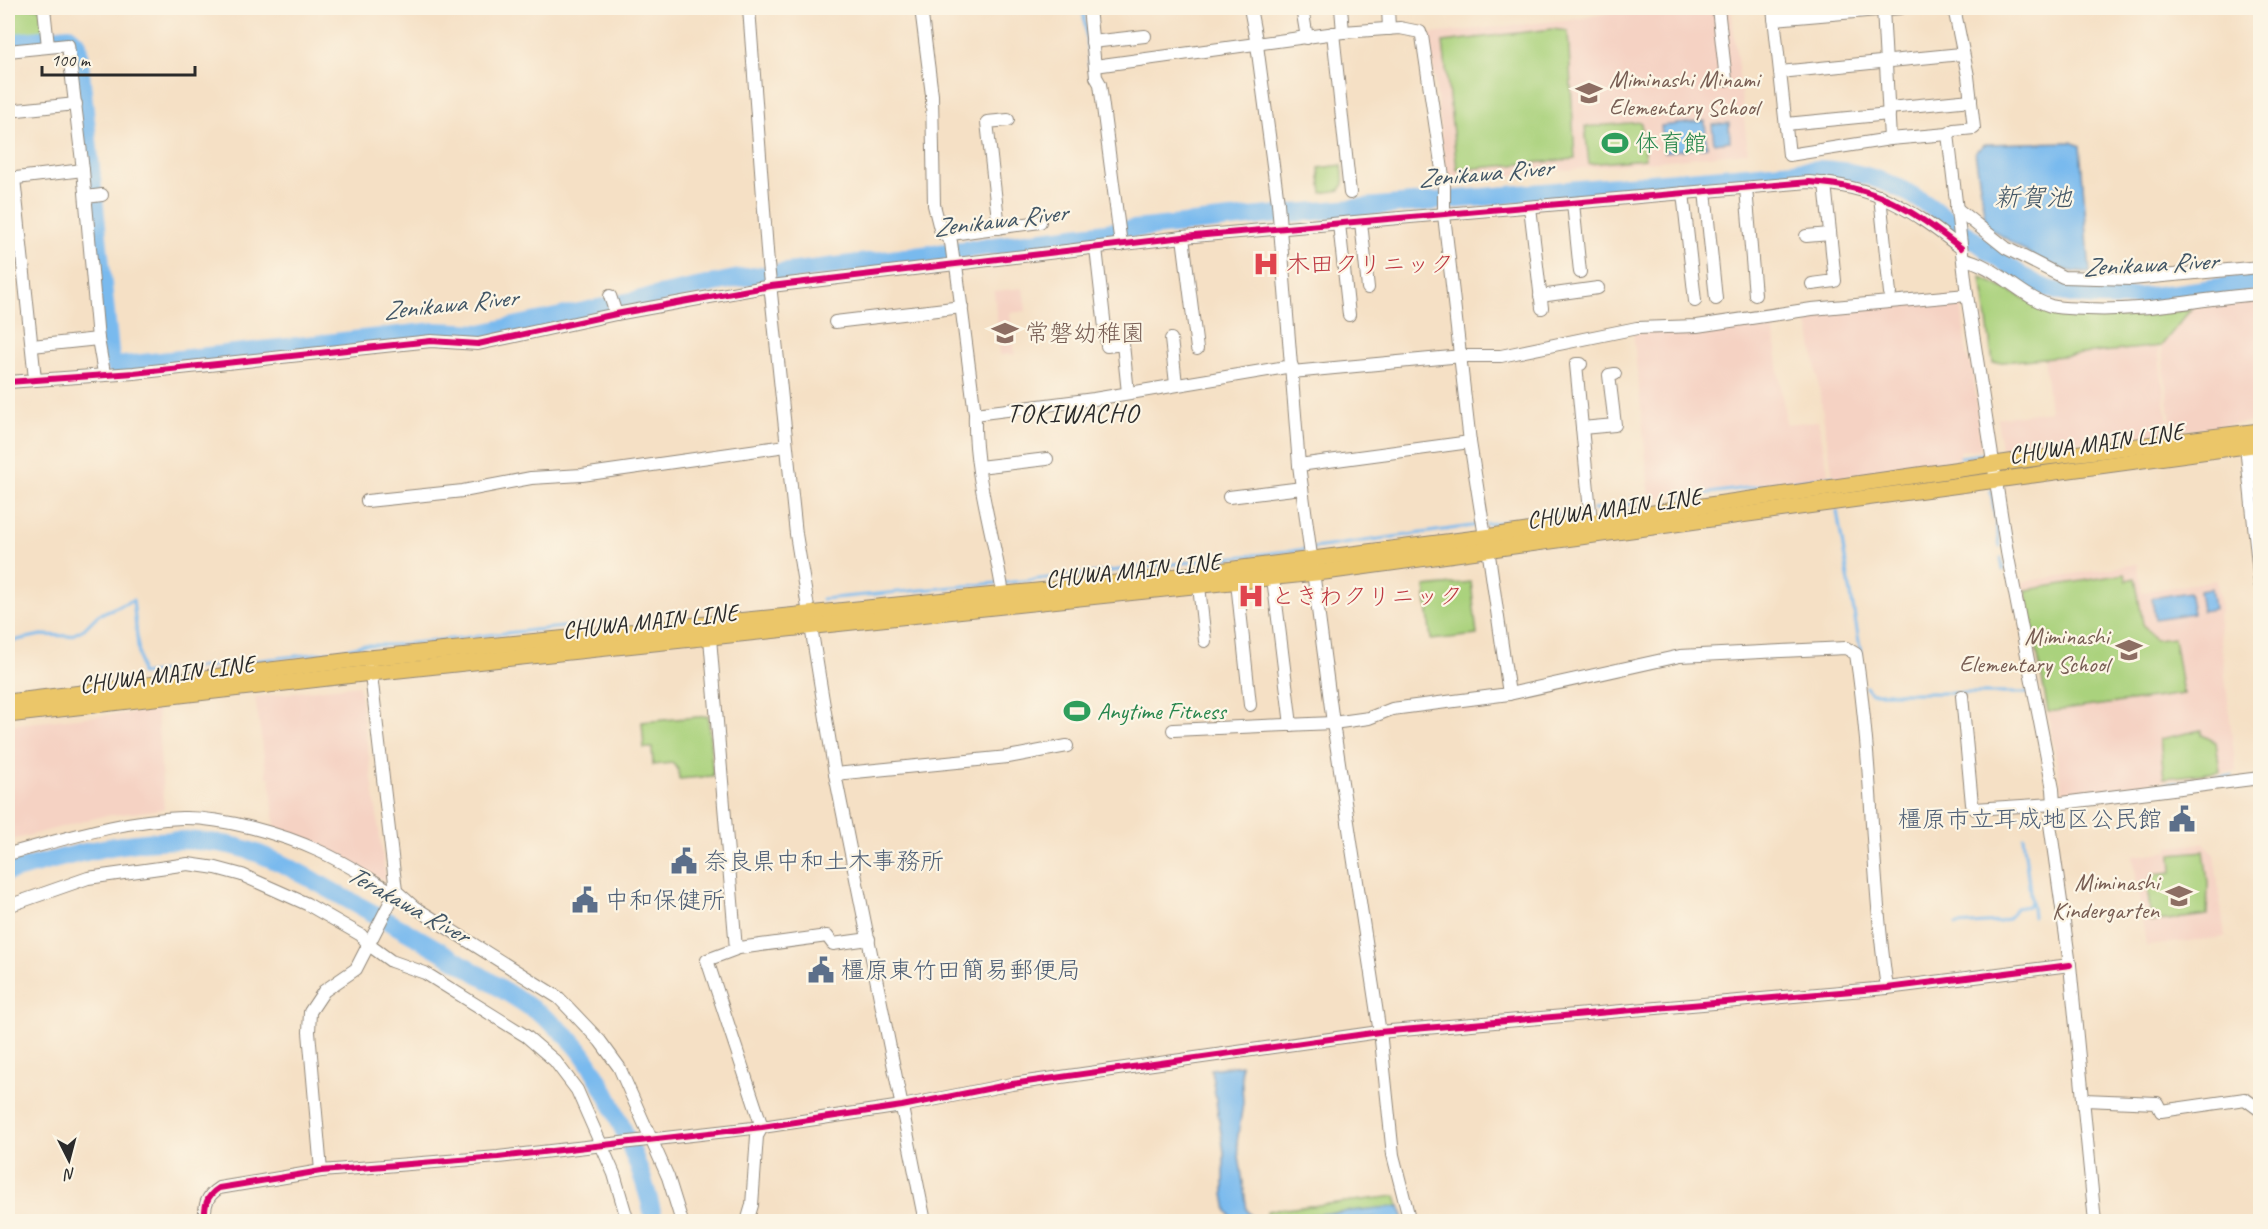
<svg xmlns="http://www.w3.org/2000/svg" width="2268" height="1229" font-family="Caveat,'Klee One',sans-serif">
	<rect width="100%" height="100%" fill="#fcf5e5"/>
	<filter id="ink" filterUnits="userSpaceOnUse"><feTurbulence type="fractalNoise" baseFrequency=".0167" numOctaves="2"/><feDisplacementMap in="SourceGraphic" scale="12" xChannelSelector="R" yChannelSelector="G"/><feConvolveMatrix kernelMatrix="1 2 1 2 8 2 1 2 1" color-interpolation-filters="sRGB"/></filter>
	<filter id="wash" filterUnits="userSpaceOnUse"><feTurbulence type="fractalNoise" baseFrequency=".008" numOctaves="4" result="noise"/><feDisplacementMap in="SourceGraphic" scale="24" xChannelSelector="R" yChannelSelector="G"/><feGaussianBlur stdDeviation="1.35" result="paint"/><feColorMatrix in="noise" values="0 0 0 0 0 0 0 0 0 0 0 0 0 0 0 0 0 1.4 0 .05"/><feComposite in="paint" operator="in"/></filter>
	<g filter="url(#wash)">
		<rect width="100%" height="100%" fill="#f5e0c5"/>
		<g fill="#f5d2c3">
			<path d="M1630,8H1731L1748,152L1447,182L1429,34L1583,18Z"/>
			<path d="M1023,288L1026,311L1010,313L1015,354L1000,355L994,291Z"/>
			<path d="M1961,296L1966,355L1973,369L1981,449L1960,451L1961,458L1833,478L1810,331L1801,313Z"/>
			<path d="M2260,300V421L2172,431L2161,346L2193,307Z"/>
			<path d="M1772,320L1786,424L1818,421L1829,475L1650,499L1633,332Z"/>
			<path d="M2158,347L2169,432L2001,450L1997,418L2050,411L2044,358Z"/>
			<path d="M2137,564L2142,592L2217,580L2221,613L2218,615L2236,771L2063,794L2022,582Z"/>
			<path d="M359,685L386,881L275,829L270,777H267L255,697Z"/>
			<path d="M157,710L164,809L103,816L8,841V725Z"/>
			<path d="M2203,843L2214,854L2225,937L2146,946L2133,856L2169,851V847Z"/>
		</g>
		<g fill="#aad27d" stroke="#6a7e54" stroke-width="1.5">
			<path d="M8,8H41L45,34L8,39Z"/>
			<path d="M1552,29L1568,31L1575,159L1457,170L1443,42Z"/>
			<path d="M1641,122L1645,159L1589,164L1585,127Z"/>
			<path d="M1342,165L1344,184L1340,190L1322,193L1319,168Z"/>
			<path d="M1981,277L2047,310L2108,317L2146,316L2191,309L2161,346L1993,363Z"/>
			<path d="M2125,574L2127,580L2135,578L2143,624L2155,640L2174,638L2183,694L2048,712L2026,590Z"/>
			<path d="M1471,582L1477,635L1431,640L1425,587Z"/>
			<path d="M708,716L713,776L679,779L678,769L672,763L653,765L652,748H644L642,722Z"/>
			<path d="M2201,730L2202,735L2216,742L2220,772L2164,778L2160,739Z"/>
			<path d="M2204,851L2208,883L2207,915L2151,922L2147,884L2154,874L2172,872L2171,854Z"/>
			<path d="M1396,1196L1399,1206L1376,1217L1379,1221L1256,1222L1268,1218L1267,1211Z"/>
		</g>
		<g fill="#79baee" stroke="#52728c" stroke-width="1.5">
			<path d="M1705,121L1707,147L1664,152L1661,126Z"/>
			<path d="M1729,123L1730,141L1714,143L1712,125Z"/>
			<path d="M2071,142L2080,146L2090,273C2051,274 2018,245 1986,226L1975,152L1985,144Z"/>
			<path d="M2211,588L2214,609L2202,611L2199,590Z"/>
			<path d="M2189,592L2193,613L2155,619L2152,598Z"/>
			<path d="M1241,1065L1243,1103L1237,1142L1247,1210L1254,1220L1271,1221H1235L1227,1211L1224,1194V1152L1211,1069Z"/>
			<path d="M1399,1206L1405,1221H1379L1376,1218L1311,1221V1215Z"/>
		</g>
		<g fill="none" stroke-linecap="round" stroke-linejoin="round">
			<g stroke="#79baee" stroke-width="3">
				<path d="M1083,8L1091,77"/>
				<path d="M1952,223L1953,231"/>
				<path d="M1961,457L1984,454"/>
				<path d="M1991,491L2000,547"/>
				<path d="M1680,497L1833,476"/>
				<path d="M1593,510L1631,504"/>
				<path d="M1837,511L1861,654"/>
				<path d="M1486,524L1586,511"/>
				<path d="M1314,548L1479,525"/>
				<path d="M2001,558L2003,570"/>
				<path d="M1004,583L1307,549"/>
				<path d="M822,599L997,583"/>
				<path d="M8,642L41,635L70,636L84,629L98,615L133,600L141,674L339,651L362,645H394L581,625"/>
				<path d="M1866,687L1871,693H2029"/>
				<path d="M2069,796L2232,776"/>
				<path d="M1956,925L2000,922L2008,919L2016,908L2028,906L2031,901L2023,837L2033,916"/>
			</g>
			<g stroke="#79baee" stroke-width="18">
				<path d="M8,43L69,36L78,44L111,360L115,366L435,331L481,333L739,278L1114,231L1270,215L1819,169C1899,172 1934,210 1994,255C2011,268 2032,285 2053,290C2118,308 2194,289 2260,281"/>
				<path d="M8,872C71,855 142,834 208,842C221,843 236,846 248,850C285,862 320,885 354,903C405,930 455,958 503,990C529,1006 558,1024 578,1048C605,1081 648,1179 654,1222"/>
			</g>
		</g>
	</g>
	<g filter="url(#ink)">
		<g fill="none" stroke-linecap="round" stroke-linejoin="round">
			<g stroke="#908678" stroke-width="14">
				<g id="minor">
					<path d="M44,8L48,46"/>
					<path d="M749,8L768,264L796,534L835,774L925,1222"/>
					<path d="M921,8L932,95L934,205L940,229L951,242L954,265"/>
					<path d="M1089,8L1096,77L1100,84L1121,245"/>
					<path d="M1250,8L1257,45L1278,203L1299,465L1333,723L1381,1040L1393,1155L1410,1222"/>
					<path d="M1302,8L1307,38"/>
					<path d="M1341,8L1343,32"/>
					<path d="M1388,8L1389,29"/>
					<path d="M1718,8L1726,80"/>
					<path d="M1773,8L1789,155L1890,139L1948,134L1954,130L1974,128L1968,76L1954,8"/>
					<path d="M1883,8L1890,139"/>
					<path d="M1774,19L1901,8"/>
					<path d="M1333,33L1350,193"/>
					<path d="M1422,36L1444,183V215L1470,442L1485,537"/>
					<path d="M1092,42L1145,36"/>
					<path d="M8,51L68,45L83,170L98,339L104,373"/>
					<path d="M1095,66L1343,32L1400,28L1420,32"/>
					<path d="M1780,72L1961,54"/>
					<path d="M1889,108L1971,100"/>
					<path d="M8,111L76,104"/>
					<path d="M1786,124L1889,114"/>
					<path d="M1948,134L1967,295L2007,552L2053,789L2054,804L2050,824L2070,965L2095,1222"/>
					<path d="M14,178L35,379"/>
					<path d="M8,179L83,170"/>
					<path d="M1746,188L1755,295"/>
					<path d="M1705,191L1716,299"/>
					<path d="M1683,193L1695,301"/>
					<path d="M1880,196L1890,293"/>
					<path d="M86,197L102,195"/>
					<path d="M1573,203L1580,272"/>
					<path d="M1530,207L1542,308"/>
					<path d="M1956,208L2006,248L2063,277L2131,279L2260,267"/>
					<path d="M1361,222L1368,288"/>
					<path d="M1339,224L1349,315"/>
					<path d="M999,228L987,122L1008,120"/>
					<path d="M944,235L1040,222"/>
					<path d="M1806,236L1830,234"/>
					<path d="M1183,237L1197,349"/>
					<path d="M1096,248L1107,346L1123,344L1128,393"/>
					<path d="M1963,259C1995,264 2019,296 2051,306C2062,309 2076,308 2087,309C2146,312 2202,298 2260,294"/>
					<path d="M956,265L975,414C973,473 994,535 1003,594"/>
					<path d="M1812,284L1835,281L1825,183"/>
					<path d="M610,296L616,314"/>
					<path d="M1540,296L1598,288"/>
					<path d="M835,322L962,307"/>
					<path d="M1171,339L1176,384"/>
					<path d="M32,346L98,339"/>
					<path d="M1581,364H1576L1591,522"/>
					<path d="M1292,372L1462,356H1501L1637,328L1697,326L1812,309L1967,295"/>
					<path d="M8,382L134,373L431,341L478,344L616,314L771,286L1183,237L1809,182C1877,186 1909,208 1961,248"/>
					<path d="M975,414L1094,399L1292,366"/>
					<path d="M1582,428L1615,425L1609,375L1615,374"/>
					<path d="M2246,446L2260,584"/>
					<path d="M1299,465L1470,442"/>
					<path d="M979,467L1047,459"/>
					<path d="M1229,497L1302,488"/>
					<path d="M367,501L463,491L531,478L582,475L786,446"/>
					<path d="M1488,548L1509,694"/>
					<path d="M1273,578L1291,725"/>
					<path d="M1237,582L1250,705"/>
					<path d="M1199,586L1205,641"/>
					<path d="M710,638L736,949"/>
					<path d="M1962,696L1972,804L1975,809L2054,804L2260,778"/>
					<path d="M1173,730L1333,723L1369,718L1392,709L1509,694L1680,656L1846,648L1856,654C1873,765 1871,877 1887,988"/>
					<path d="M835,774L1008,757L1067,746"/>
					<path d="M8,854C65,839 122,820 182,818C223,817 282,834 319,851C342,861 365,876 387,889L396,891L414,907L559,998L600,1041L619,1067L668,1177L682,1222"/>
					<path d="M8,906L88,878L188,864L216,868L242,875L307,904L361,935L369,945L391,961L425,973L526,1036L555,1061L577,1090L614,1174L628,1222"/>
					<path d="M2084,1100L2157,1103L2161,1111L2245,1099L2260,1110"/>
					<path d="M321,1171L309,1032L310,1012L324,991L356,969L396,891L370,666"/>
					<path d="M205,1222C204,1206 206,1196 219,1188L321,1171L498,1157L762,1127L902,1106L1012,1084L1379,1032L1887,988L2070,965"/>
					<path d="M747,1222L752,1205L757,1136L762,1127L707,960L739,948L827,936L833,944L869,939"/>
				</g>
			</g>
			<g stroke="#908678" stroke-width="17">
				<g id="major">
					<path d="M8,702L369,658L1155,579L1485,537L2023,460L2260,431"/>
					<path d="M8,715L371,673L1325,572L2260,444"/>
				</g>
			</g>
			<use href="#minor" stroke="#fff" stroke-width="12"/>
			<use href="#major" stroke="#ebc669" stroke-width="15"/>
			<g stroke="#fcf5e5" stroke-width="10">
				<g id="cycleway">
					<path d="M8,382L134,373L431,341L478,344L616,314L771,286L1183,237L1809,182C1877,186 1909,208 1961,248"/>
					<path d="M205,1222C204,1206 206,1196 219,1188L321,1171L498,1157L762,1127L902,1106L1012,1084L1379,1032L1887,988L2070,965"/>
				</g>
			</g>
			<use href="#cycleway" stroke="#d6006c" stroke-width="6"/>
		</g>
	</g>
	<defs>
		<g id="school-bare" transform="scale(2.07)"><path d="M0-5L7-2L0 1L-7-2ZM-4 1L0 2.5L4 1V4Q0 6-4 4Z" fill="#8d6e63" stroke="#fcf5e5" stroke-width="2.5" paint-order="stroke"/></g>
		<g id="stadium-bare" transform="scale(2.07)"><path d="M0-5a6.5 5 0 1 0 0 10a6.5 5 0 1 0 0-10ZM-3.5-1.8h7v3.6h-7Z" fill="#2e9e5b" stroke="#fcf5e5" stroke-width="2.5" paint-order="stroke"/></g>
		<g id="hospital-bare" transform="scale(2.07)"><path d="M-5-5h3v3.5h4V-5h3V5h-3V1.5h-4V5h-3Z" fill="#e0444e" stroke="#fcf5e5" stroke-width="2.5" paint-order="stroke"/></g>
		<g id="civic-bare" transform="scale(2.07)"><path d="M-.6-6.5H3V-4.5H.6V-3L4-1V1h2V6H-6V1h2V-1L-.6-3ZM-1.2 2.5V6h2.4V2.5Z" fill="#5c6f8a" stroke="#fcf5e5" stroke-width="2.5" paint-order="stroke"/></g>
	</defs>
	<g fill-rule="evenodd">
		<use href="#school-bare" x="1589" y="93"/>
		<use href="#stadium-bare" x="1615" y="143"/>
		<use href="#hospital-bare" x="1266" y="264"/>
		<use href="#school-bare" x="1005" y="333"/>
		<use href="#hospital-bare" x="1251" y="596"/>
		<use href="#school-bare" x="2129" y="650"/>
		<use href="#stadium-bare" x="1077" y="711"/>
		<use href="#civic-bare" x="2182" y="819"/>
		<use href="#civic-bare" x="684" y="861"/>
		<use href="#school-bare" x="2179" y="896"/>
		<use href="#civic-bare" x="585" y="900"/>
		<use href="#civic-bare" x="821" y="970"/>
	</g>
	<g text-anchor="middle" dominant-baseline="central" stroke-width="4.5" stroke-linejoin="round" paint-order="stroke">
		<g font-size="24" fill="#785e54" stroke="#fcf5e5" text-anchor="start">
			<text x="1609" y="79">Miminashi Minami<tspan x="1609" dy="28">Elementary School</tspan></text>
			<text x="1025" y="333">常磐幼稚園</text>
			<text x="2109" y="636" text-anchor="end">Miminashi<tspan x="2109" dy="28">Elementary School</tspan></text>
			<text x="2159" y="882" text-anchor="end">Miminashi<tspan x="2159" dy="28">Kindergarten</tspan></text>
		</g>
		<g font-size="24" fill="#27864d" stroke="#fcf5e5" text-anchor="start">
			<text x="1635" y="143">体育館</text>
			<text x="1097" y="711">Anytime Fitness</text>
		</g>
		<g font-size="24" fill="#be3a42" stroke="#fcf5e5" text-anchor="start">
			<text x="1286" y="264">木田クリニック</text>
			<text x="1271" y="596">ときわクリニック</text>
		</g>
		<g font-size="24" fill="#2b2b2b" stroke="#fcf5e5">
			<text transform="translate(2096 443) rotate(-8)">CHUWA MAIN LINE</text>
			<text transform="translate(1614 508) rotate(-8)">CHUWA MAIN LINE</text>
			<text transform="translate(1133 570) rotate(-6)">CHUWA MAIN LINE</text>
			<text transform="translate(650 621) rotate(-6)">CHUWA MAIN LINE</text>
			<text transform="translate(167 674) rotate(-7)">CHUWA MAIN LINE</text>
		</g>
		<g font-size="24" fill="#4e5e75" stroke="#fcf5e5" text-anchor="start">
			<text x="2162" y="819" text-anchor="end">橿原市立耳成地区公民館</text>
			<text x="704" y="861">奈良県中和土木事務所</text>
			<text x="605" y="900">中和保健所</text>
			<text x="841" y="970">橿原東竹田簡易郵便局</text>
		</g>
		<g font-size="26" font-style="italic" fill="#425666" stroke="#fcf5e5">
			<text transform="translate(1485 173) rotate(-5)">Zenikawa River</text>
			<text x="2033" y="197">新賀池</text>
			<text transform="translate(1000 220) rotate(-7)">Zenikawa River</text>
			<text transform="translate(2150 264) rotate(-3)">Zenikawa River</text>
			<text transform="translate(450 304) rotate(-6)">Zenikawa River</text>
			<text transform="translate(408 904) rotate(29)">Terakawa River</text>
		</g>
		<g font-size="26" letter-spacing="1.5" fill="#2b2b2b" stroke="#fcf5e5">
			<text x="1073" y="413">TOKIWACHO</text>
		</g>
	</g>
	<rect width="2268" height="1229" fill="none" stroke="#fcf5e5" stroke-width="30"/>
	<g transform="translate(69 1160) rotate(174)" stroke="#fcf5e5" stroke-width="4.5" paint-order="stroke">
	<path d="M0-4.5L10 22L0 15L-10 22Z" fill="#2b2b2b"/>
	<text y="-9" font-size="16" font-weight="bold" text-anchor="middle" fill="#2b2b2b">N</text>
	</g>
	<path d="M42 66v9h153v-9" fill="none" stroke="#2b2b2b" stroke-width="3"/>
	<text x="51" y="66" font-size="18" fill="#2b2b2b" stroke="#fcf5e5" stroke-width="4.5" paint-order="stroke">100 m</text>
</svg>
